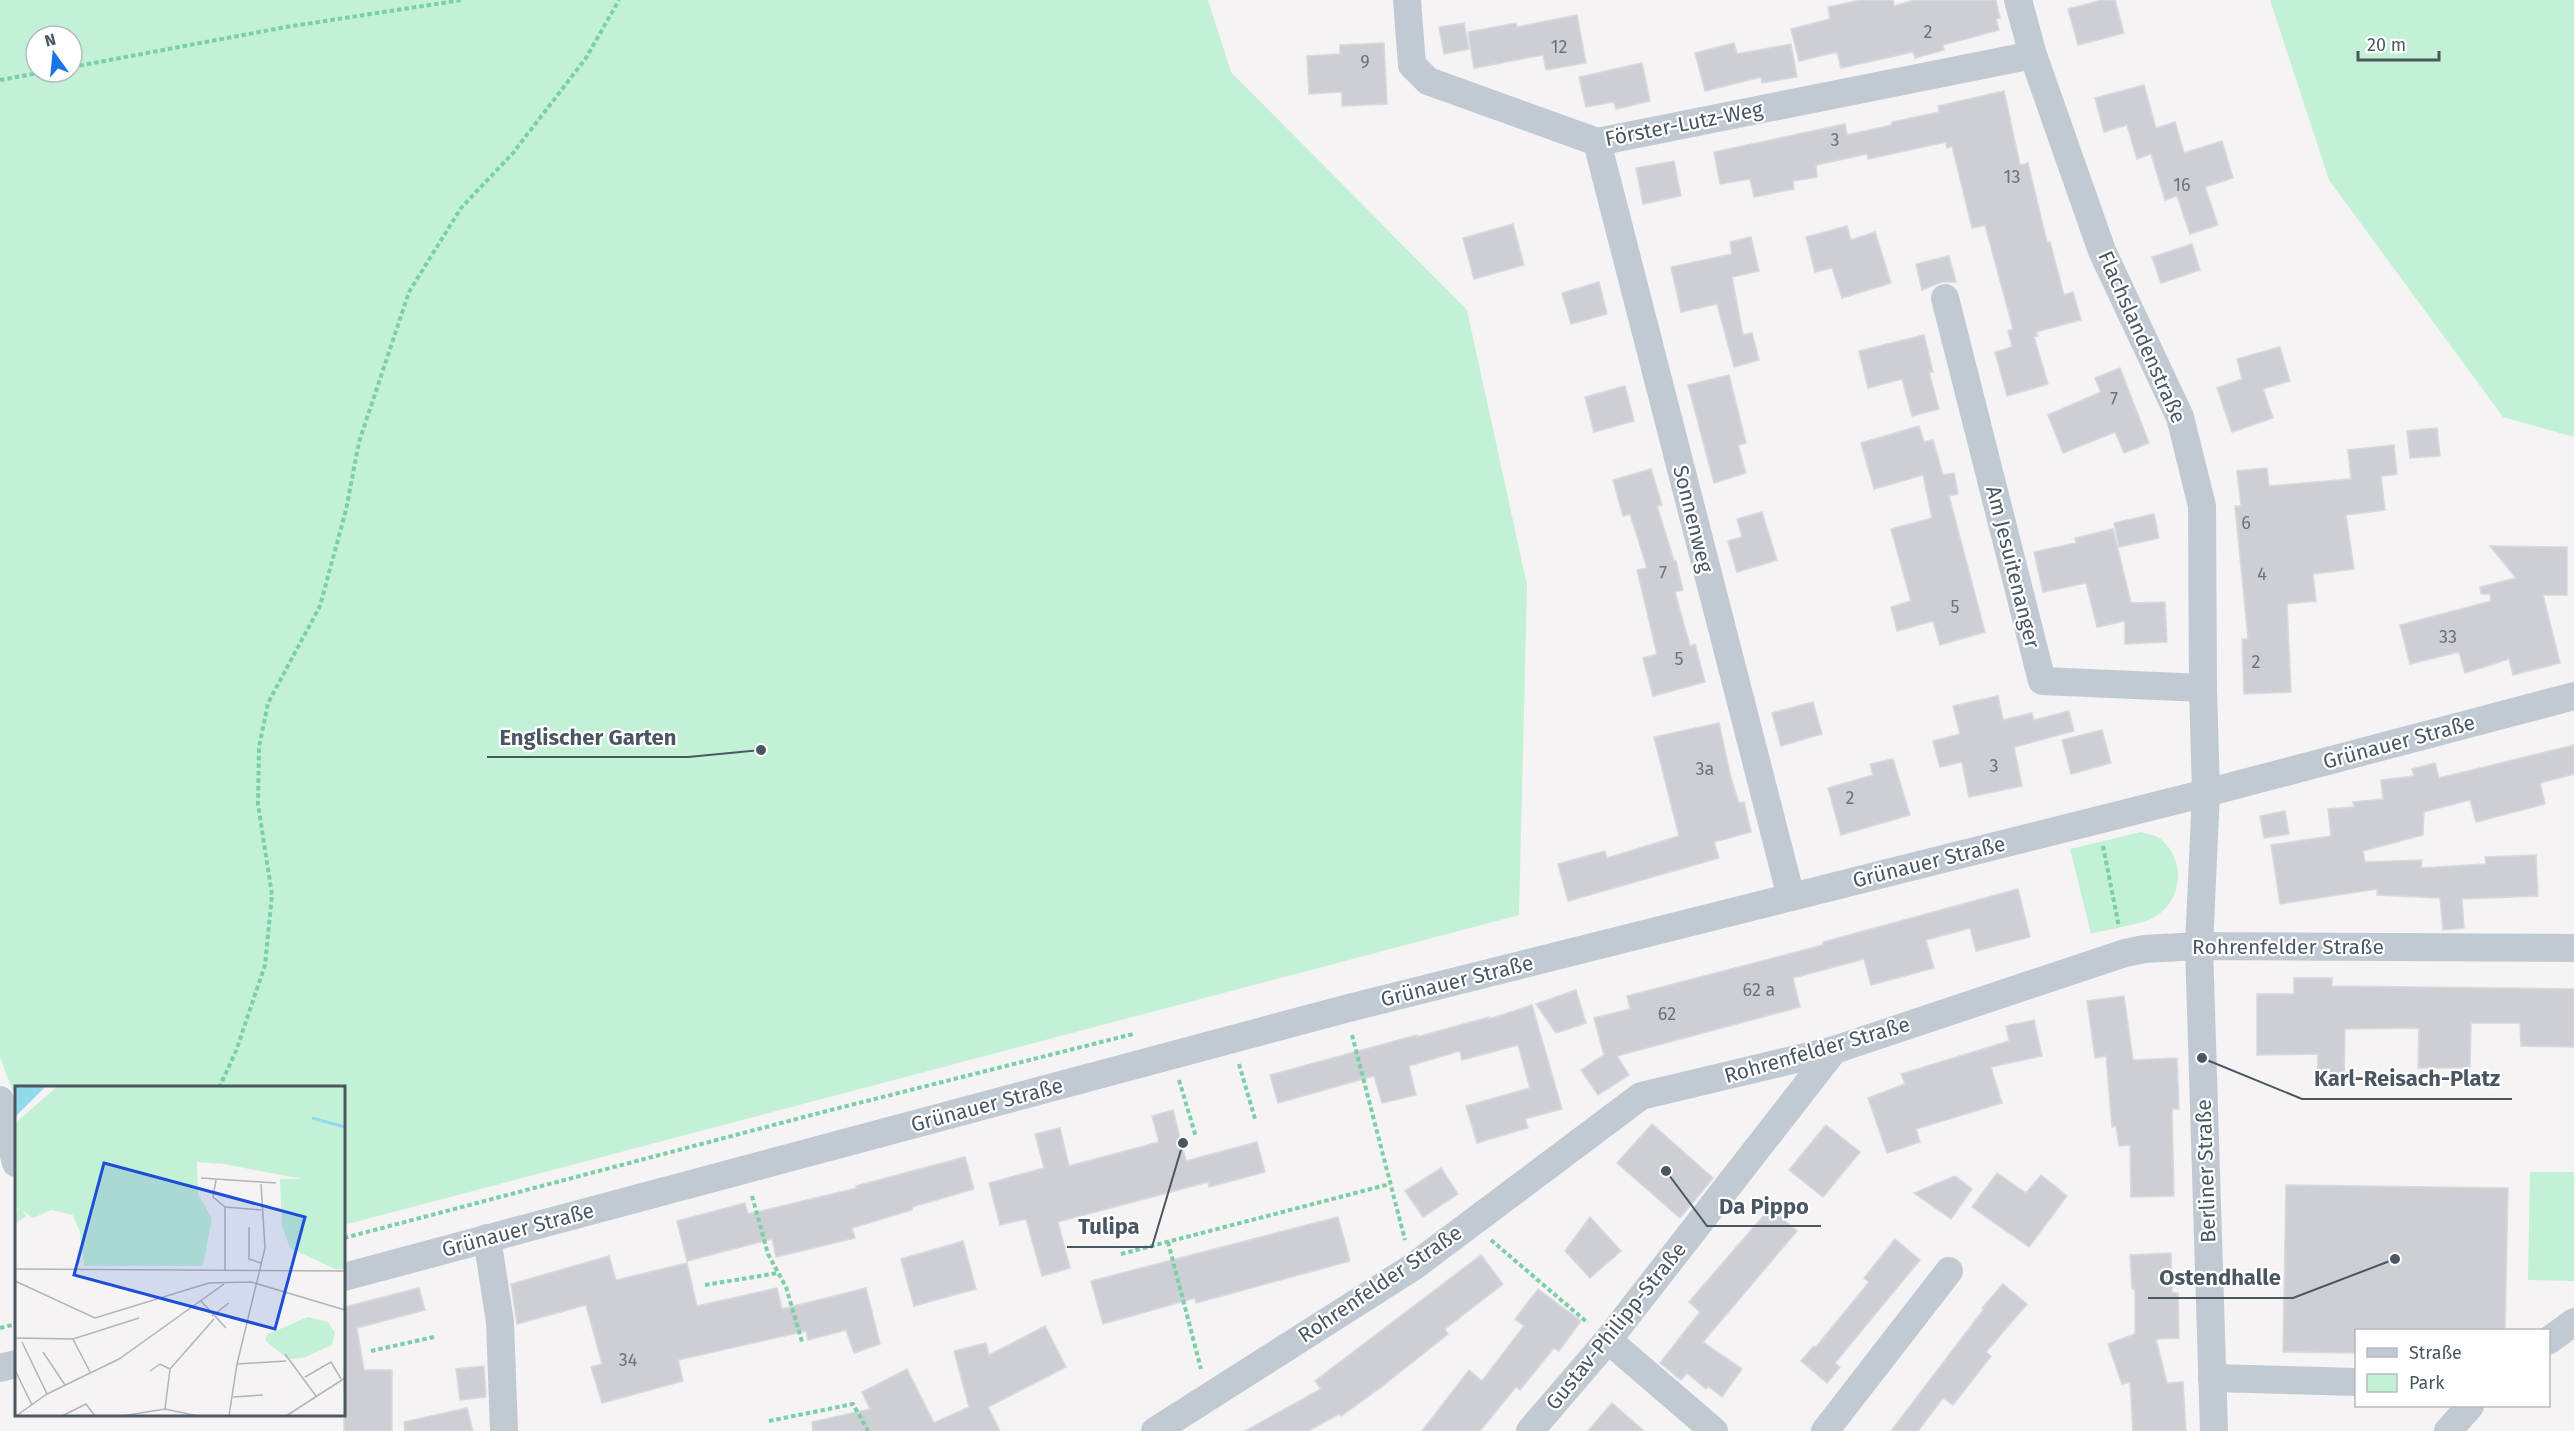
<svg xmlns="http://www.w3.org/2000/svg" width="2574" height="1431" font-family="'Fira Sans',sans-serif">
	<rect width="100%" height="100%" fill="#f5f3f3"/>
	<g fill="#c3f1d5" fill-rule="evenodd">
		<path d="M0,0H1208L1231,72L1467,310L1527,585L1519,915L344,1225V1088H16V1100L0,1057ZM36,36H72V72H36Z"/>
		<path d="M2270,0H2574V437L2503,417L2329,180Z"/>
		<path d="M2141,832C2147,834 2157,835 2162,840C2186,861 2183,902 2153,918C2139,925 2107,929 2091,934L2070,849Z"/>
		<path d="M2530,1172H2574V1281L2528,1280Z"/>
	</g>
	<g fill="#cdcfd5" stroke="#d7d9de" stroke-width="1.5">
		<path d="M1861,0H1893L1894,6L1915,0H1996L2000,18L1996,19L1999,30L1943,45L1944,50L1915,58L1913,52L1841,68L1837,52L1799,61L1791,29L1830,19L1828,7Z"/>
		<path d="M2102,0H2115L2124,33L2078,45L2068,9Z"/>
		<path d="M1577,15L1586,63L1546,70L1543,55L1474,68L1468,32L1516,23L1517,27Z"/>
		<path d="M1464,23L1469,49L1444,54L1439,27Z"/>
		<path d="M1384,43L1387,104L1342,106V92L1309,94L1307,56L1340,54V45Z"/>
		<path d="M1734,43L1737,54L1791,44L1797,77L1762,83L1761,77L1705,91L1695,53Z"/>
		<path d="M1642,63L1650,101L1616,109L1614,102L1586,107L1579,77Z"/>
		<path d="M2144,85L2156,128L2175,122L2184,153L2222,141L2233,178L2205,187L2218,225L2190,234L2177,196L2165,200L2151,154L2137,159L2127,125L2104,132L2095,98Z"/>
		<path d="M2004,91L2020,165L2028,163L2047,242H2050L2064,295L2073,292L2081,320L2036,332L2038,336L2034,337L2048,384L2007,396L1995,352L2012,347L2008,331L2013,329L1985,225L1972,228L1952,146L1947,148L1946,142L1868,159L1867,154L1816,165L1817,177L1793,181L1794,189L1754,197L1750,179L1720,184L1714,152L1845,124L1847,135L1892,125V122L1939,112L1938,106Z"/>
		<path d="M1674,161L1681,196L1643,204L1636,168Z"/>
		<path d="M1513,224L1524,265L1474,279L1463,238Z"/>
		<path d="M1847,226L1851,240L1875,232L1891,283L1842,298L1832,268L1815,272L1806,237Z"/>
		<path d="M1751,237L1759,271L1732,277L1743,335L1752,333L1759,360L1734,367L1717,304L1681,312L1671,267L1732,254L1730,242Z"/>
		<path d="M2192,244L2200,270L2161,283L2152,257Z"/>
		<path d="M1949,256L1956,282H1942L1922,290L1916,264Z"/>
		<path d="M1599,282L1607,314L1571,324L1562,293Z"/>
		<path d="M1924,335L1933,372H1929L1939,409L1912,416L1902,379L1868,388L1859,351Z"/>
		<path d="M2280,347L2290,381L2263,389L2273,418L2232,432L2217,388L2242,379L2237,359Z"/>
		<path d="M2120,368L2149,443L2124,453L2115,432L2063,453L2048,415L2101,392L2095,378Z"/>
		<path d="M1729,375L1746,443L1738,445L1746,473L1714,483L1688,385Z"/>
		<path d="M1625,386L1634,421L1594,432L1585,397Z"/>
		<path d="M1919,426L1924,442L1933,440L1943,475L1954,473L1958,494L1949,496L1985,632L1940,645L1933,621L1897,631L1891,607L1911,601L1891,529L1932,518L1923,475L1874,489L1861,443Z"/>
		<path d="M2437,428L2440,456L2410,458L2407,431Z"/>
		<path d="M2394,445L2397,474L2381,476L2385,510L2346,515L2354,569L2313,574L2316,601L2287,604L2291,692L2244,694L2242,639H2248L2235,506H2241L2237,471L2267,468L2269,486L2351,479L2348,450Z"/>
		<path d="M1651,469L1662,505L1657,506L1674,561H1676L1683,590L1675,592L1690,646L1695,644L1705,682L1653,696L1643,658L1657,654L1637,570L1647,568L1630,514L1623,516L1613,480Z"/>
		<path d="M1762,512L1777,560L1737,572L1728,541L1742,537L1737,519Z"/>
		<path d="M2154,514L2159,538L2119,547L2114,523Z"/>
		<path d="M2113,529L2131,603L2165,602L2167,642L2125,644V621L2097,627L2086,583L2043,592L2034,552L2076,543L2075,538Z"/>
		<path d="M2490,546L2567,547V595H2543L2560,663L2513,675L2509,659L2465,673L2459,652L2410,664L2400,625L2491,601L2490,594H2481L2480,587L2516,578Z"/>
		<path d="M1998,696L2003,720L2032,713L2034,720L2069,711L2074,731L2014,747L2022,786L1969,797L1962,762L1940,767L1933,741L1960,734L1953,706Z"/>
		<path d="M1813,702L1822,734L1781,746L1772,713Z"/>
		<path d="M1719,723L1731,778L1739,803L1744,802L1751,832L1714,842L1719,858L1568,901L1558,864L1605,851L1607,858L1679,836L1654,737Z"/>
		<path d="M2102,730L2111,763L2071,774L2062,740Z"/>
		<path d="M2574,745V774L2540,783L2545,804L2476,822L2470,800L2424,812L2423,835L2363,851L2365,862L2422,860L2421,868L2486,864L2485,857L2536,855L2538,896L2462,899L2464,928L2443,930L2440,898L2377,895V889L2280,904L2271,845L2331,836L2328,809L2354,807L2353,802L2383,799L2381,780L2414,776L2412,769L2435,763L2439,778Z"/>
		<path d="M1893,759L1910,815L1841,835L1828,788L1873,775L1870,764Z"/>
		<path d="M2285,811L2289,834L2264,838L2260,816Z"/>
		<path d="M2018,889L2030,937L1976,951L1970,928L1926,940L1934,968L1871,985L1864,959L1793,978L1800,1007L1617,1056L1629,1075L1598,1095L1581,1070L1604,1055L1594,1018L1630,1009L1627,996L1823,945V942Z"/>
		<path d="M2294,978H2332V986L2574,989V1047L2521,1046L2520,1023H2471L2470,1068H2418L2419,1028L2345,1029L2344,1081L2317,1080L2318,1054L2257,1055V994H2294Z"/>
		<path d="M1576,990L1586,1023L1556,1033L1536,1004Z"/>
		<path d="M2124,996L2133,1060L2177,1058L2179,1109H2172L2174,1196L2131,1197L2130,1145L2119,1146L2116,1126L2112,1127L2106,1056L2095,1058L2087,1001Z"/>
		<path d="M1532,1005L1562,1109L1525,1119L1528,1128L1477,1143L1466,1106L1530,1088L1518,1045L1462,1060L1460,1051L1409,1066L1416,1095L1382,1103L1374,1076L1278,1103L1270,1075L1417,1035V1037L1489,1017V1019Z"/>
		<path d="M2034,1020L2042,1056L1991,1067L2002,1103L1916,1129L1920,1142L1887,1153L1868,1098L1905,1084L1901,1074L2009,1041L2006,1026Z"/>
		<path d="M1173,1110L1186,1161L1257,1142L1265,1172L1209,1187L1208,1182L1058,1222L1070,1268L1042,1276L1026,1219L1000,1225L989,1183L1044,1168L1035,1134L1060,1128L1069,1166L1159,1142L1152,1116Z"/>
		<path d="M1652,1124L1713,1178L1680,1218L1617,1163Z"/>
		<path d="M1826,1125L1860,1152L1823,1197L1789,1170Z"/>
		<path d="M965,1157L974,1189L912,1207V1210L852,1228L855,1238L776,1257L772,1239L687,1261L677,1221L745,1203L748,1214L857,1188L856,1186Z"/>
		<path d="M1441,1168L1458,1194L1423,1217L1405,1191Z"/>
		<path d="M1997,1173L2026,1193L2041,1175L2067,1196L2029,1247L1972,1207Z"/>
		<path d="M1955,1176L1972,1189L1951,1219L1914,1193Z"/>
		<path d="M2286,1185L2508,1188L2505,1330H2356V1353L2283,1352Z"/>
		<path d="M1770,1208L1797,1231L1703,1342L1742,1369L1722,1397L1708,1386L1706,1389L1687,1373L1681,1380L1660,1363L1700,1312L1689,1302Z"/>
		<path d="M1338,1217L1350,1261L1196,1303L1195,1298L1103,1324L1091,1281Z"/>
		<path d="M1590,1217L1621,1251L1590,1278L1565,1251Z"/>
		<path d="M1895,1239L1920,1260L1835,1363L1840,1367L1827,1383L1801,1361L1814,1346L1816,1347L1869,1282L1864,1278Z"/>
		<path d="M963,1241L976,1289L914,1306L901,1259Z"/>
		<path d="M2171,1253L2172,1293H2178L2179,1338L2156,1339L2167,1383L2183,1382L2186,1431H2133L2130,1382L2122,1384L2108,1344L2135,1334V1289H2132L2130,1255Z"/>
		<path d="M1481,1255L1503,1284L1445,1329L1448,1334L1380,1388L1341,1416L1339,1414L1308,1431H1245L1321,1389L1315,1381Z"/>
		<path d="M609,1256L616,1280L687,1263L697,1306L777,1288L782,1309L866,1288L880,1344L854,1353L846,1330L808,1340L806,1331L678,1360L683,1381L602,1403L591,1367L602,1364L586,1305L517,1324L511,1284Z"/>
		<path d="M2003,1284L2027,1304L1986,1352L1991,1356L1953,1405L1943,1398L1918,1431H1891L1984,1309L1982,1308Z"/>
		<path d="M419,1288L425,1310L357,1328L364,1370H392V1431H344V1307Z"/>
		<path d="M1538,1289L1581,1321L1559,1351L1554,1348L1520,1390L1516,1387L1480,1431H1422L1469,1370L1482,1381L1524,1326L1515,1319Z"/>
		<path d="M1045,1326L1066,1367L988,1407L1000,1431H813L812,1422L870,1409L862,1392L907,1369L934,1423L969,1407L954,1351L986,1343L989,1355Z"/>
		<path d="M484,1366L486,1397L460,1400L456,1369Z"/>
		<path d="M1612,1403L1644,1431H1588Z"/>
		<path d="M467,1408L473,1431H405L404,1422Z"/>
	</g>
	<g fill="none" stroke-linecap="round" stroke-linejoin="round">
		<g stroke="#7ad0a6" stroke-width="4" stroke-dasharray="4.5 3" stroke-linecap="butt">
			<path d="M72,67L286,27L462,0"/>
			<path d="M0,80L44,72"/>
			<path d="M2103,846L2119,927"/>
			<path d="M1352,1035L1405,1240"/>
			<path d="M1239,1064L1255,1119"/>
			<path d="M1179,1080L1196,1137"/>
			<path d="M219,1088L236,1051L265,965L272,895L258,804L259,747L268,703L320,606L346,510L359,442L409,292L461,208L513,153L586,58L619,0"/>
			<path d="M752,1196L768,1254L786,1287L802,1342"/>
			<path d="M344,1238L823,1112L1133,1034"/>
			<path d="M1491,1240L1588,1323"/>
			<path d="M1168,1242L1201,1369"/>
			<path d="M1121,1254L1390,1184"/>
			<path d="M705,1285L778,1273"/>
			<path d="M0,1328L16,1324"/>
			<path d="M371,1351L434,1337"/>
			<path d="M769,1421L853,1404L868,1431"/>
		</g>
		<g stroke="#c1cad2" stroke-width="28">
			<path d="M1407,0L1412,65L1428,81L1597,142L2033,55"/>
			<path d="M2018,0L2033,55L2102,251L2180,417L2202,506L2203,688L2206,793L2199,946L2214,1431"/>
			<path d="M1597,142L1791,897"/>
			<path d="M1945,298L2042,681L2203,688"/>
			<path d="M0,1100L16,1163"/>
			<path d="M487,1238L500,1322L504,1431"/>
			<path d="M344,1277L1345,1009L2206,793L2574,696"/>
			<path d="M1608,1340L1714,1431"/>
			<path d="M2548,1341L2574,1322"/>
			<path d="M0,1368L16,1364"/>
			<path d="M2212,1378L2356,1382"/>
			<path d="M1155,1431L1413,1267L1641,1096L1834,1050L2125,953L2144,949L2199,946L2574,948"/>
			<path d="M1530,1431L1608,1340L1834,1050"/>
			<path d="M1825,1431L1949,1271"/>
			<path d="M2448,1431L2470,1406"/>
		</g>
	</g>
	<g text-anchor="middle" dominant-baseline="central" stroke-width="4.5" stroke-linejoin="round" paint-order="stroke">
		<g font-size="18" fill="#6b747e">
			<text x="1928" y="32">2</text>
			<text x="1559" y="47">12</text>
			<text x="1365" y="62">9</text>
			<text x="1835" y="140">3</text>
			<text x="2012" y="177">13</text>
			<text x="2182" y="185">16</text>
			<text x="2114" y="399">7</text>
			<text x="2246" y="523">6</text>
			<text x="1663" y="573">7</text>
			<text x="2262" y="574">4</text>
			<text x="1955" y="607">5</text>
			<text x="2448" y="637">33</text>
			<text x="1679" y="659">5</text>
			<text x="2256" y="662">2</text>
			<text x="1994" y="766">3</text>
			<text x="1705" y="769">3a</text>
			<text x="1850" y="798">2</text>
			<text x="1759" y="990">62 a</text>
			<text x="1667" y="1014">62</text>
			<text x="628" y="1360">34</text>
		</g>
		<g font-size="21" fill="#4a5661" stroke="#fff">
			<text transform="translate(1684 124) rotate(-11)">Förster-Lutz-Weg</text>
			<text transform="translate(2142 337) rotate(66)">Flachslandenstraße</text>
			<text transform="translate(1693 519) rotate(76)">Sonnenweg</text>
			<text transform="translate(2013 567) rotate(76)">Am Jesuitenanger</text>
			<text transform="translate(2399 742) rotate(-15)">Grünauer Straße</text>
			<text transform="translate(1929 862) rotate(-14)">Grünauer Straße</text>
			<text x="2288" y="947">Rohrenfelder Straße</text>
			<text transform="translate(1457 981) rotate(-14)">Grünauer Straße</text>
			<text transform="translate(1817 1050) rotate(-16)">Rohrenfelder Straße</text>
			<text transform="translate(987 1105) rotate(-15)">Grünauer Straße</text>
			<text transform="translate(2206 1171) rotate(-92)">Berliner Straße</text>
			<text transform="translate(518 1230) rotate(-15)">Grünauer Straße</text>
			<text transform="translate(1380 1284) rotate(-34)">Rohrenfelder Straße</text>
			<text transform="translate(1616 1326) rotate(-51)">Gustav-Philipp-Straße</text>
		</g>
	</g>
	<g transform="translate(15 1086)">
		<rect width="330" height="330" fill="#f5f3f3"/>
		<path d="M43,0H330V183H320L275,162L267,140L265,93H287L209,78L182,76L183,108L197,132L188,180H69L65,146L58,129L36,124L18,132L7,124L11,130L0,138V126L5,122L0,123V37ZM293,231L313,236L320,247L317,259L288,272L273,273L250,254L253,248Z" fill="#c3f1d5"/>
		<path d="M0,0H31L0,31Z" fill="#90daee"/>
		<path fill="none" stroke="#90daee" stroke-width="3" d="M297,32L330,41"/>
		<path fill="none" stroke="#b1b4b9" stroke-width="1.5" d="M186,92L261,97M201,94L198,111L210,121L246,124M234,141V173L246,177M0,183L330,185M210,184V121M0,195L80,232L194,197L236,196L330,224M186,215L211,242M197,230L214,217M0,252L58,253L124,232M58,253L75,286M7,256L32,308M28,266L50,299M270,268L301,310M222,278L271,275M155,283L199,233M0,284L17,319M135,285L145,278L155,283L150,323M290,291L316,276L326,293M218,311L248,309M1,330L32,308L104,273L209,198M47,330L71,318L80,330M107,330L150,323L183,330M214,330L222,278L250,162L246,98M271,330L330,292"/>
		<path fill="#1d4ed8" fill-opacity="0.15" stroke="#1d4ed8" stroke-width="3" d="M89,77L290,131L260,243L59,189Z"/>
		<rect width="330" height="330" fill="none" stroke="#4a5661" stroke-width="3"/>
	</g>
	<path fill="none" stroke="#4a5661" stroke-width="2" d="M761 750L688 757H487M2202 1058L2302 1099H2512M1666 1171L1707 1226H1821M1183 1143L1152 1247H1067M2395 1259L2293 1298H2148"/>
	<g fill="#4a5661" stroke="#fff" stroke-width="2">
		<circle cx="761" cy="750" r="6"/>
		<circle cx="2202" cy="1058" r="6"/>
		<circle cx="1666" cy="1171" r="6"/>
		<circle cx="1183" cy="1143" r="6"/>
		<circle cx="2395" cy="1259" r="6"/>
	</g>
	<g font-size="22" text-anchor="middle" font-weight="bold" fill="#4a5661" stroke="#fff" stroke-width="4.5" stroke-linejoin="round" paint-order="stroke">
		<text x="588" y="745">Englischer Garten</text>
		<text x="2407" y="1086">Karl-Reisach-Platz</text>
		<text x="1764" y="1214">Da Pippo</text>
		<text x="1109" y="1234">Tulipa</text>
		<text x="2220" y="1285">Ostendhalle</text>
	</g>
	<rect x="2355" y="1329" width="195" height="78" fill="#ffffff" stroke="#b7bbc0" stroke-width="1.5"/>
	<rect x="2367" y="1348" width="30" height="9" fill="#c1cad2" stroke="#b7bbc0" stroke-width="1.5"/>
	<text x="2409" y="1359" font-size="18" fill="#4a5661">Straße</text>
	<rect x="2367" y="1374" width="30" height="18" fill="#c3f1d5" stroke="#b7bbc0" stroke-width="1.5"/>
	<text x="2409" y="1389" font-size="18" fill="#4a5661">Park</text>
	<g transform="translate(54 54) rotate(345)"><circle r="28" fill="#ffffff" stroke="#b7bbc0" stroke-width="1.5"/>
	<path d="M0-4.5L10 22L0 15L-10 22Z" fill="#1a73e8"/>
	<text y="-9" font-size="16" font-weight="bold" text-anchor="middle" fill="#4a5661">N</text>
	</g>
	<path d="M2358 51v9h81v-9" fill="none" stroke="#4a5661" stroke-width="3"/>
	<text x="2367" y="51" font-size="18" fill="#4a5661" stroke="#ffffff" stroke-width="4.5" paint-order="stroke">20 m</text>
</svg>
